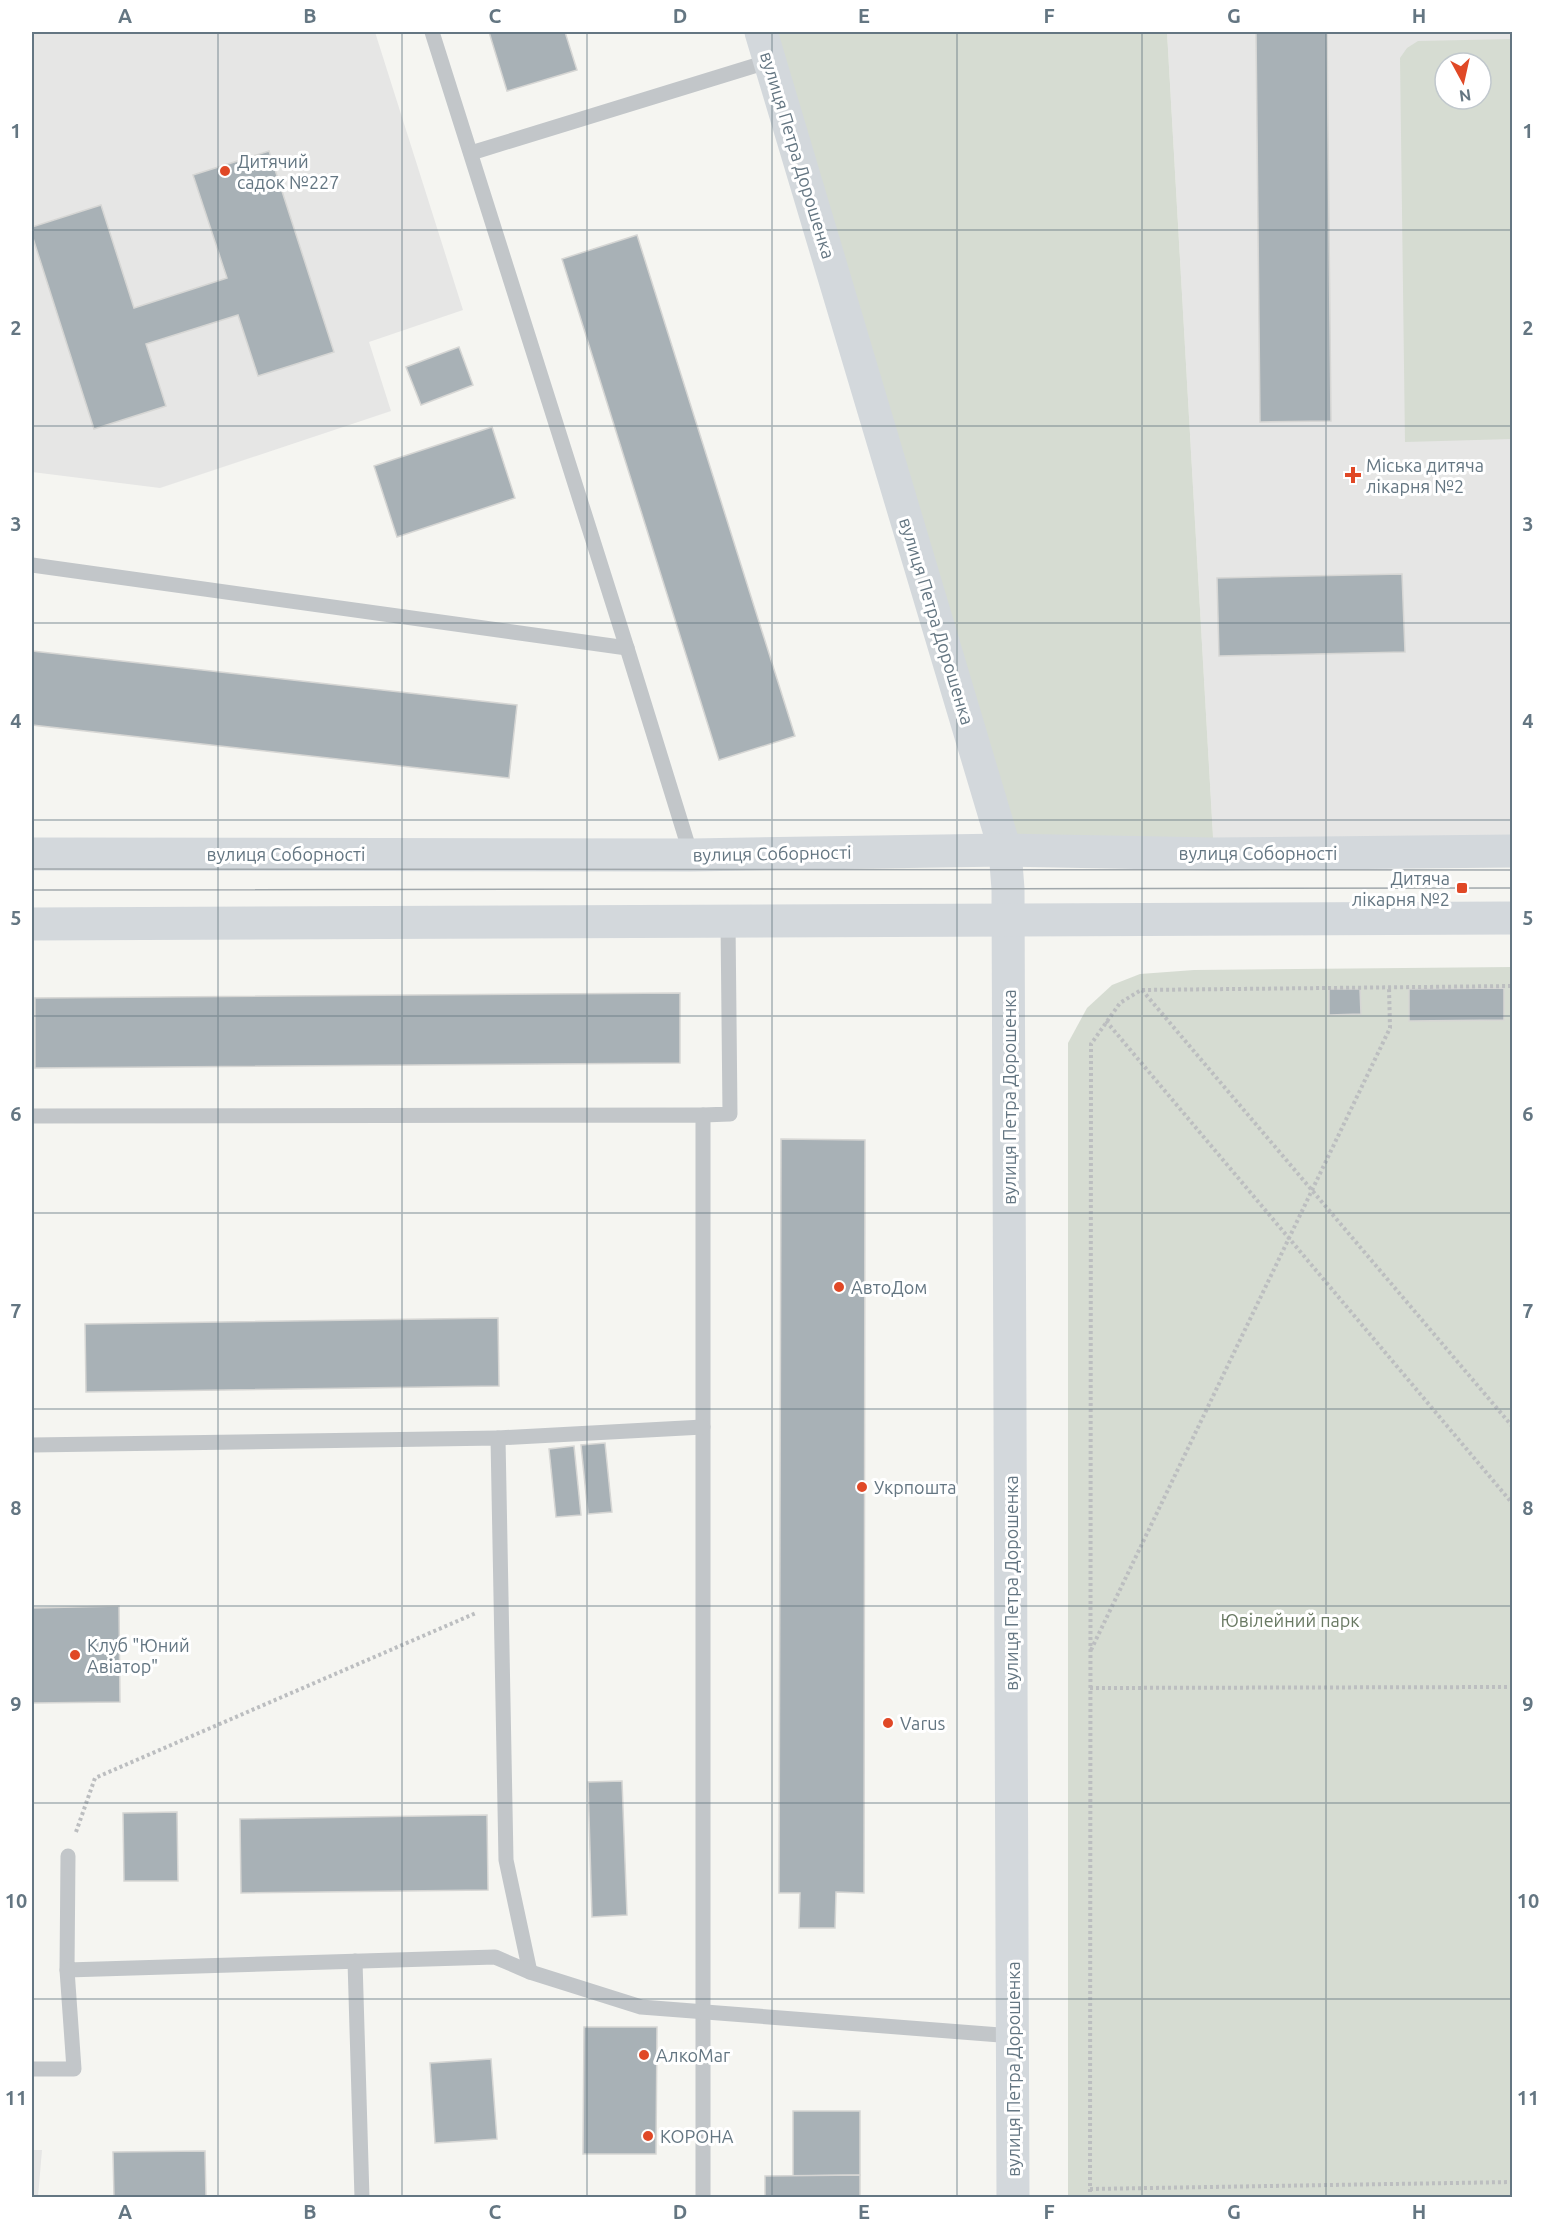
<svg xmlns="http://www.w3.org/2000/svg" width="1544" height="2229" font-family="Ubuntu,sans-serif">
	<rect width="100%" height="100%" fill="#f5f5f1"/>
	<g fill="#e6e6e5" fill-rule="evenodd">
		<path d="M32,32H375L463,310L369,342L391,411L160,488L32,472Z"/>
		<path d="M1167,32H1512V851L1214,854ZM1445,63H1481V99H1445Z"/>
		<path d="M32,2150H42L38,2197H32Z"/>
	</g>
	<g fill="#d6dcd2" fill-rule="evenodd">
		<path d="M761,32H1167L1214,854L1005,850Z"/>
		<path d="M1512,39V439L1405,442L1400,58L1407,48L1418,41ZM1445,63H1481V99H1445Z"/>
		<path d="M1512,967V2197H1068V1043L1087,1008L1112,985L1140,974L1194,970Z"/>
	</g>
	<g fill="#a8b1b6" stroke="#d6d6d4" stroke-width="1.5">
		<path d="M489,32H565L577,70L507,91Z"/>
		<path d="M1256,32H1327L1331,421L1260,422Z"/>
		<path d="M269,151L334,352L258,376L238,315L146,344L166,406L94,429L32,235V227L101,205L134,308L227,278L193,175Z"/>
		<path d="M637,235L795,736L719,760L562,259Z"/>
		<path d="M459,347L473,385L421,405L406,367Z"/>
		<path d="M492,427L515,498L397,537L374,466Z"/>
		<path d="M1402,574L1405,652L1219,656L1217,578Z"/>
		<path d="M32,651L517,705L509,778L32,725Z"/>
		<path d="M1504,988V1020L1409,1021V989Z"/>
		<path d="M1329,989H1360L1361,1014L1329,1015Z"/>
		<path d="M680,993V1063L35,1068V998Z"/>
		<path d="M781,1139L865,1140L864,1893L836,1892L835,1928H799L800,1893H779Z"/>
		<path d="M498,1318L499,1386L86,1392L85,1324Z"/>
		<path d="M605,1443L612,1512L588,1514L581,1445Z"/>
		<path d="M574,1446L581,1515L556,1517L549,1449Z"/>
		<path d="M119,1606L120,1702L32,1703V1608Z"/>
		<path d="M622,1781L627,1915L592,1917L588,1782Z"/>
		<path d="M177,1812L178,1881H124L123,1813Z"/>
		<path d="M487,1815L488,1890L241,1893L240,1819Z"/>
		<path d="M584,2027H657L656,2154H583Z"/>
		<path d="M491,2059L497,2139L435,2143L430,2063Z"/>
		<path d="M793,2111H860V2175L793,2176Z"/>
		<path d="M205,2151L206,2198H114L113,2152Z"/>
		<path d="M860,2175V2198H765V2176Z"/>
	</g>
	<g fill="none" stroke-linecap="round" stroke-linejoin="round">
		<g stroke="#bcbec0" stroke-width="4" stroke-dasharray="3 3" stroke-linecap="butt">
			<path d="M1142,990L1512,1426"/>
			<path d="M1106,1021L1512,1503"/>
			<path d="M1091,1650L1390,1028L1389,987"/>
			<path d="M1090,1688L1512,1687"/>
			<path d="M76,1832L95,1778L476,1613"/>
			<path d="M1090,2189L1512,2182"/>
			<path d="M1090,2198L1091,1044L1120,1003L1141,990L1512,986"/>
		</g>
		<g stroke="#c2c6c9" stroke-width="15">
			<path d="M432,32L627,648L691,855"/>
			<path d="M471,153L770,61"/>
			<path d="M32,565L627,648"/>
			<path d="M703,1115L730,1114L728,921"/>
			<path d="M32,1116L703,1115V2198"/>
			<path d="M498,1438L703,1427"/>
			<path d="M32,1445L498,1438L506,1860L530,1972"/>
			<path d="M68,1856L67,1970L495,1957L530,1972L641,2007L1013,2036"/>
			<path d="M355,1961L362,2198"/>
			<path d="M32,2069H74L67,1970"/>
		</g>
		<g stroke="#d3d8dc" stroke-width="33">
			<path d="M761,32L1005,850L1008,889L1013,2198"/>
			<path d="M32,854L691,855L1005,850L1214,854L1512,851"/>
			<path d="M32,924L1512,918"/>
		</g>
		<g stroke="#a1a8ac" stroke-width="1.5">
			<path d="M32,869L1512,870"/>
			<path d="M32,890L1512,888"/>
		</g>
	</g>
	<path fill="none" stroke="#647682" stroke-width="1.5" stroke-opacity="0.55" d="M218,32V2198M402,32V2198M587,32V2198M772,32V2198M957,32V2198M1142,32V2198M1326,32V2198M32,230H1512M32,426H1512M32,623H1512M32,820H1512M32,1016H1512M32,1213H1512M32,1409H1512M32,1606H1512M32,1803H1512M32,1999H1512"/>
	<g fill="#e04826" stroke="#fff" stroke-width="2">
		<circle cx="225" cy="171" r="6"/>
		<path d="M1350 466h6v6h6v6h-6v6h-6v-6h-6v-6h6z"/>
		<rect x="1456" y="882" width="12" height="12" rx="3"/>
		<circle cx="839" cy="1287" r="6"/>
		<circle cx="862" cy="1487" r="6"/>
		<circle cx="75" cy="1655" r="6"/>
		<circle cx="888" cy="1723" r="6"/>
		<circle cx="644" cy="2055" r="6"/>
		<circle cx="648" cy="2136" r="6"/>
	</g>
	<g text-anchor="middle" dominant-baseline="central" stroke-width="6" stroke-linejoin="round" paint-order="stroke">
		<g font-size="18" fill="#647682" stroke="#fff">
			<text transform="translate(798 155) rotate(73)">вулиця Петра Дорошенка</text>
			<text transform="translate(937 621) rotate(73)">вулиця Петра Дорошенка</text>
			<text transform="translate(772 853) rotate(-1)">вулиця Соборності</text>
			<text x="1258" y="853">вулиця Соборності</text>
			<text x="286" y="854">вулиця Соборності</text>
			<text transform="translate(1009 1097) rotate(-90)">вулиця Петра Дорошенка</text>
			<text transform="translate(1011 1583) rotate(-90)">вулиця Петра Дорошенка</text>
			<text transform="translate(1013 2069) rotate(-90)">вулиця Петра Дорошенка</text>
		</g>
		<g font-size="18" fill="#647682" stroke="#fff" text-anchor="start">
			<text x="237" y="161">Дитячий<tspan x="237" dy="21">садок №227</tspan></text>
			<text x="1366" y="465">Міська дитяча<tspan x="1366" dy="21">лікарня №2</tspan></text>
			<text x="1450" y="878" text-anchor="end">Дитяча<tspan x="1450" dy="21">лікарня №2</tspan></text>
			<text x="851" y="1287">АвтоДом</text>
			<text x="874" y="1487">Укрпошта</text>
			<text x="87" y="1645">Клуб "Юний<tspan x="87" dy="21">Авіатор"</tspan></text>
			<text x="900" y="1723">Varus</text>
			<text x="656" y="2055">АлкоМаг</text>
			<text x="660" y="2136">КОРОНА</text>
		</g>
		<g font-size="18" fill="#697963" stroke="#fff">
			<text x="1290" y="1620">Ювілейний парк</text>
		</g>
	</g>
	<rect width="1544" height="2229" fill="none" stroke="#ffffff" stroke-width="66"/>
	<g transform="translate(1463 81) rotate(172)"><circle r="28" fill="#ffffff" stroke="#c1c8cd" stroke-width="1.5"/>
	<path d="M0-4.5L10 22L0 15L-10 22Z" fill="#e04826"/>
	<text y="-9" font-size="16" font-weight="bold" text-anchor="middle" fill="#647682">N</text>
	</g>
	<rect x="33" y="33" width="1478" height="2163" fill="none" stroke="#647682" stroke-width="2"/>
	<g font-size="20" text-anchor="middle" font-weight="bold" fill="#647682">
		<text x="125" y="23">A</text>
		<text x="310" y="23">B</text>
		<text x="495" y="23">C</text>
		<text x="680" y="23">D</text>
		<text x="864" y="23">E</text>
		<text x="1049" y="23">F</text>
		<text x="1234" y="23">G</text>
		<text x="1419" y="23">H</text>
		<text x="16" y="138">1</text>
		<text x="1528" y="138">1</text>
		<text x="16" y="335">2</text>
		<text x="1528" y="335">2</text>
		<text x="16" y="531">3</text>
		<text x="1528" y="531">3</text>
		<text x="16" y="728">4</text>
		<text x="1528" y="728">4</text>
		<text x="16" y="925">5</text>
		<text x="1528" y="925">5</text>
		<text x="16" y="1121">6</text>
		<text x="1528" y="1121">6</text>
		<text x="16" y="1318">7</text>
		<text x="1528" y="1318">7</text>
		<text x="16" y="1515">8</text>
		<text x="1528" y="1515">8</text>
		<text x="16" y="1711">9</text>
		<text x="1528" y="1711">9</text>
		<text x="16" y="1908">10</text>
		<text x="1528" y="1908">10</text>
		<text x="16" y="2105">11</text>
		<text x="1528" y="2105">11</text>
		<text x="125" y="2219">A</text>
		<text x="310" y="2219">B</text>
		<text x="495" y="2219">C</text>
		<text x="680" y="2219">D</text>
		<text x="864" y="2219">E</text>
		<text x="1049" y="2219">F</text>
		<text x="1234" y="2219">G</text>
		<text x="1419" y="2219">H</text>
	</g>
</svg>
